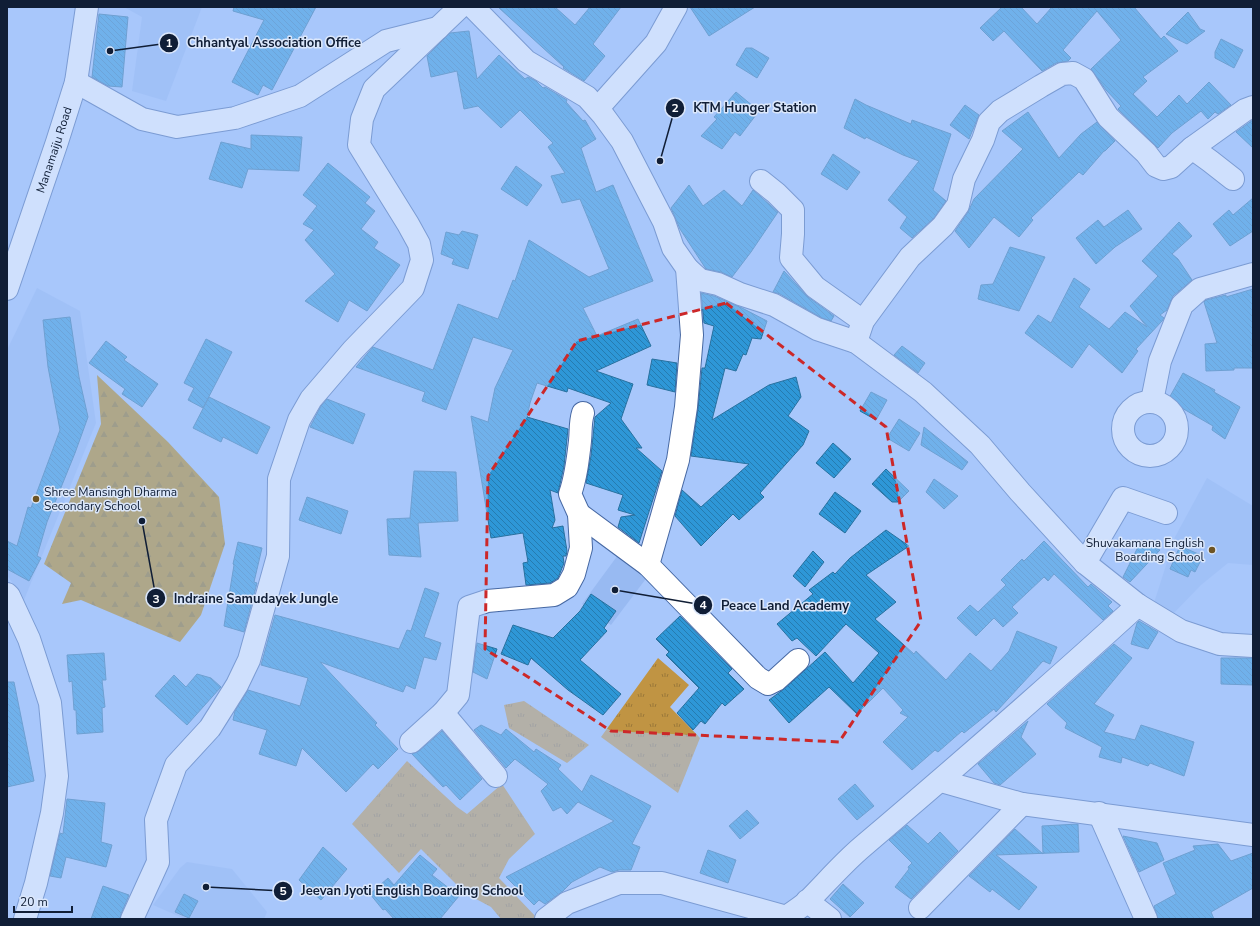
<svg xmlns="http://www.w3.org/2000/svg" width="1260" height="926" font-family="'Nunito Sans',sans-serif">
	<defs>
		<pattern id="forest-firs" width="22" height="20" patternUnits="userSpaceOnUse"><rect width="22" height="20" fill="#b68202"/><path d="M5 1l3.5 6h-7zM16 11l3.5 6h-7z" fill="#936a05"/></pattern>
		<pattern id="park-tufts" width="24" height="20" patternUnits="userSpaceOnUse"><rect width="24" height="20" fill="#c09443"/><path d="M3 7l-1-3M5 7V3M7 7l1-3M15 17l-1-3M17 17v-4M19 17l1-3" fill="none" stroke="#9b7839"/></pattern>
		<pattern id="building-back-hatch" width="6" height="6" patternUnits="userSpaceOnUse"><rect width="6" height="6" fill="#2e97d7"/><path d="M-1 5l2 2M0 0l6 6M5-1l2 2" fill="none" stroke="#267baf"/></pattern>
	</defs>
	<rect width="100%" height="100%" fill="#a8c7fb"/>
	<g fill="#98baf2">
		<path d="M124,7H202L166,101L132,91L142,17Z"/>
		<path d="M37,288L80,311L96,423L24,600L7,575V350Z"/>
		<path d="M1207,478L1253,506V565L1228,563L1201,585L1171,616L1153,606L1175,537Z"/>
		<path d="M618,555L648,576L611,625L582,604Z"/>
		<path d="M187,862L232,869L267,912L264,919H185L153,905L180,868Z"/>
	</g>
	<path fill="url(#forest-firs)" d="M97,375L168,442L219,497L225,544L201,615L180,642L81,600L62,604L71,583L44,564L101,424Z"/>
	<g fill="url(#park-tufts)">
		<path d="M658,658L689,685L670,707L700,738L678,793L601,737Z"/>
		<path d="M524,701L589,745L567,763L509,728L504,705Z"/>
		<path d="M407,761L457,807L467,814L502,784L535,834L509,859L499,878L538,919H501L491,907L465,893L421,849L399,873L352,824Z"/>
	</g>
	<g fill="url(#building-back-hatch)" stroke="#28719f">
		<path d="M234,7H316L272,90L263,85L258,95L232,82L264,20L233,11Z"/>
		<path d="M498,7H555L575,25L590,7H621L593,44L605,56L584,81L563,68L564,67Z"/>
		<path d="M690,7H755L709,36Z"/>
		<path d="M1002,7H1021L1037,24L1052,7H1134L1161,39L1164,36L1178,51L1143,77L1147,81L1133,94L1157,117L1179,95L1187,104L1209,82L1231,105L1218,114L1215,112L1208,119L1201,111L1172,133L1158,148L1118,109L1121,106L1106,90L1091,69L1121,40L1097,11L1063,50L1071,58L1068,61L1056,63L1042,71L1004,31L993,41L980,28Z"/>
		<path d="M1188,12L1200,29L1205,31L1187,44L1166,34Z"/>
		<path d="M99,14L128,17L122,87L108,86L92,77Z"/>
		<path d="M469,31L477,79L499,55L525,79L528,77L536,81L543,88L545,87L567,100L566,102L583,121L585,120L596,139L581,148L596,192L613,185L653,281L583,308L597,336L638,319L651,346L596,371L633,384L621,419L642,448H636L662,471L639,543L618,527L621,517L635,515L618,510L623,495L586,483L591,456L595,417L611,403L568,388L567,392L537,383L530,403L527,417L568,429L564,466L558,493L550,490L555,520L552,528L563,526L567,551L566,556H563L564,563L558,578L550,583L526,585L523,563L528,562L523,533L491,538L471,416L488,422L495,388L513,350L473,337L446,410L422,401L425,392L356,367L373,347L433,370L458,304L498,319L513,280L515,281L529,240L589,277L609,269L580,199L562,203L551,176L565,173L548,147L553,143L520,110L501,128L478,106L464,109L457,71L431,77L427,56L450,33Z"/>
		<path d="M1221,39L1243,50L1234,68L1215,58V52Z"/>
		<path d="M746,48H752L769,58L757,78L736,65Z"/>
		<path d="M736,92L759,111L740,136L735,132L722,149L701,136L717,119L714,117Z"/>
		<path d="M855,99L866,105L911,124L912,120L951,134L933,190L946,201L934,218L912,238L900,228L907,217L888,200L919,161L903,155L866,137L865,139L844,128Z"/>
		<path d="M965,105L979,115L969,139L950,125Z"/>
		<path d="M1028,112L1059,158L1081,134L1097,122L1115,141L1105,151H1104L1083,175L1079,172L1031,218L1033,220L1019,237L994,217L969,248L955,231L968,212L974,199L1023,149L1002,131Z"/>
		<path d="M1253,120V148L1236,132Z"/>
		<path d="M251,135L302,137L299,171L248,169L242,188L209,179L221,142L251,149Z"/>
		<path d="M833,154L860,172L847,190L821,174Z"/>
		<path d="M328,163L370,197L365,203L375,211L361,229L378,242L374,248L400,265L367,311L349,300L338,322L305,301L335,274L305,240L314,230L303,224L317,206L303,195Z"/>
		<path d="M516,166L542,185L527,206L501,189Z"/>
		<path d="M689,185L703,206L724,190L742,206L753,190L778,212L751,252L732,277L721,272L706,269L680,229L671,208Z"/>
		<path d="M1253,198V231L1230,246L1213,224L1229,210L1233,215Z"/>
		<path d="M1128,210L1142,229L1115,247L1096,264L1076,238L1098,220L1104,227Z"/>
		<path d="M1179,222L1192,236L1172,254L1178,259L1192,280L1173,296L1167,310L1160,315L1164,318L1162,321L1136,349L1138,351L1122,373L1089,344L1072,368L1025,333L1038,315L1051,323L1074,278L1090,289L1079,307L1109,329L1125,312L1147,327L1130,306L1158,276L1142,261Z"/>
		<path d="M462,231L478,235L468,269L452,264L454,259L441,254L446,232L459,235Z"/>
		<path d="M1010,247L1045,257L1019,311L978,299L981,285L993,284Z"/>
		<path d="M784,271L808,297L834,316L831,321L822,318L780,294L773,292Z"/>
		<path d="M1253,289V368H1234V370L1206,371L1205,344L1217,343L1204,302L1206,300L1226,295V297Z"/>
		<path d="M701,293L714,296L742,308L767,321L761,339L752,338L746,355L743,354L736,371L725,368L712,420L769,385L796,377L801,397L788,416L809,431L803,445L760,493L764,497L739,520L733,514L701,546L675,516L682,490L701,507L749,464L691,456L698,409L702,368H705L714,326L704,323Z"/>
		<path d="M70,317L79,377L88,417L75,453L47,522L37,556L41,558L29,581L7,569V541L17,546L28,507L31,508L60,430L48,367L43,320Z"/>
		<path d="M206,339L232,352L203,408L188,400L194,388L184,383Z"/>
		<path d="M106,341L127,357L124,360L158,384L142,407L122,394L125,389L89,363Z"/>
		<path d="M902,346L925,363L918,373L894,355Z"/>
		<path d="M652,359L677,363L675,392L647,385Z"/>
		<path d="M1183,373L1215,390L1214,392L1240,407L1225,439L1212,430L1213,426L1168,400Z"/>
		<path d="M871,392L887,400L876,420L860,411Z"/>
		<path d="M209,397L270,427L257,454L223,437L221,442L193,428Z"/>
		<path d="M327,399L365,414L353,444L310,427L321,406Z"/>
		<path d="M899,419L920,433L909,451L887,438Z"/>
		<path d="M924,427L968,462L962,470L921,445Z"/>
		<path d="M833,443L851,459L834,478L816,463Z"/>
		<path d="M886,469L909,491L898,502H892L872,484Z"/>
		<path d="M414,471L456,472L458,521L418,523L421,557L389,555L387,519L410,518Z"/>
		<path d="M934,479L958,496L944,509L926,492Z"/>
		<path d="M835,492L861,511L845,533L819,514Z"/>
		<path d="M307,497L348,511L341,534L299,520Z"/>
		<path d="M886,530L909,546L866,575L896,602L875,619L914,654L916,651L946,680L970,653L991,671L1009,651L1017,631L1057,647L1050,664L1043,661L996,712L994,709L964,733L962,731L938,752L935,750L912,770L883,742L908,717L900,713L903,710L883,688L857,714L829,687L789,723L769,700L784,689L825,652L853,683L879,653L846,624L816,656L797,638L792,641L777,624L813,594L809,590L833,572L835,574L850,558Z"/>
		<path d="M1044,541L1088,587L1091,584L1112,602L1108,606L1113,611L1103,620L1054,574L1048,581L1044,577L1012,607L1018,613L1003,627L994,618L976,636L957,618L970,605L978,612L1006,585L1001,580L1022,559L1024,561Z"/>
		<path d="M1141,541L1160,550L1130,582L1123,577Z"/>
		<path d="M238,542L262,548L254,582L257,583L256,587L244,632L224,626L234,565L233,564Z"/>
		<path d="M1180,546L1203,556L1195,572L1191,570L1188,577L1170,569Z"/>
		<path d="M813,551L824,562L805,587L793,576Z"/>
		<path d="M425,588L439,593L424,637L441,643L436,660L424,657L415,689L406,685L403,692L320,662L377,723L375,725L398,749L378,769L373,764L346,792L302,748L296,766L259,754L267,730L233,720L235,711L248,690L300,706L308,678L261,665L275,615L399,649L407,630L411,631Z"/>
		<path d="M591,594L616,611L604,628L607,631L580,660L621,694L603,715L568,690L531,658L528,665L501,654L513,625L553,638L580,611Z"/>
		<path d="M680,616L732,669L728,673L744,689L725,706L722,703L705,724L701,721L693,730L677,713L699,688L666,655L669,652L656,639Z"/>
		<path d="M1139,621L1158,632L1148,649L1131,644L1137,623Z"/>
		<path d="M477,643L497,649L487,679L473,672Z"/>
		<path d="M1114,644L1132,658L1094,704L1114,715L1104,732L1135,740L1141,725L1194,742L1184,776L1150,763L1148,766L1122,757L1121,763L1099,757L1102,747L1065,728L1067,723L1047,704Z"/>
		<path d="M104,653L106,680H102L105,707L102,708L103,732L77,734L76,710H74L72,681L69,682L67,655Z"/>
		<path d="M1221,658H1253V685L1221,684Z"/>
		<path d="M197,674L211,678L221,687L187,725L155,696L174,675L186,687Z"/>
		<path d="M7,682H14L34,781L7,787Z"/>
		<path d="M1028,721L1021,737L1036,754L1000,785L994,783L978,764Z"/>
		<path d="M481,725L501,735L506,729L534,752L536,749L561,765L558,769L582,792L591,775L651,806L632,844L640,847L631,870H619L612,872L600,867L572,882L563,891L545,904L539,900L534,905L506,877L614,821L578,802L567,814L561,807L553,811L541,791L548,784L515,759L506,768L474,730Z"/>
		<path d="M442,731L482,779L460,800L446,785L443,787L412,754L419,751Z"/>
		<path d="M855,784L874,806L857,820L838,799Z"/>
		<path d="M67,799L105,803L101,842L112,845L106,867L66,857L61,878L50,876L60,833L63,834Z"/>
		<path d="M747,810L759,823L740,839L729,826Z"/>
		<path d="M1078,824L1079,852L996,855L1037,887L1019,910L992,889L990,892L969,876L1015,829L1043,854L1042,826Z"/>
		<path d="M907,825L928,844L940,832L958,851L911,899L895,887L909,869L908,867L912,863L889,840Z"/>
		<path d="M1123,836L1157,843L1164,860L1139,872Z"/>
		<path d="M1218,844L1231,861L1253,853V888L1211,912L1214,919H1158L1154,906L1176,894L1163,863L1195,850L1193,846Z"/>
		<path d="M323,847L347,869L321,900L299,880Z"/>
		<path d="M708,850L736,860L728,883L700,873Z"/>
		<path d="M420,855L437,869L432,875L459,896L440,919H394L385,909L383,910L370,894L388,878L394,885Z"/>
		<path d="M843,884L864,903L850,917L830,899Z"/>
		<path d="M103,886L129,895L121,914L120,919H91Z"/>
		<path d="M184,894L198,901L189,918L175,912Z"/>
	</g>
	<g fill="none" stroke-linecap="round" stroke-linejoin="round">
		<g stroke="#4668a3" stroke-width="24">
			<g id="street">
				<path d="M473,7L526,61L587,97L603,115L622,141L664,222L673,248L687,268L700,280L718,284L740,294L774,305L817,329L856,342L923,392L980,445L1020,492L1085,563L1138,605L1181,631L1220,644L1253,646"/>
				<path d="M76,82L142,119L177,127L235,118L300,96L386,41L438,28"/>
				<path d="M598,108L656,43L676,7"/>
				<path d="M1192,148L1210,161L1233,179"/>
				<path d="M761,181L776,193L793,210V234L791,258L815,287L863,321"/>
				<path id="s1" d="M7,289L57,142L76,82L87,7"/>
				<path d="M856,342L863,321L910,257L943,226L958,205L964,179L983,140L989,122L1000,111L1041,86L1062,74L1073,73L1084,79L1108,117L1146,153L1156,166L1163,169L1171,167L1192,148L1245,110L1253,107"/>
				<path d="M1152,401L1160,361L1182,305L1200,289L1253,274"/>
				<circle cx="1150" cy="429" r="27"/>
				<path d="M579,514L648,565L758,678L768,684L776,680L798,660"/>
				<path d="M1085,563L1123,498L1166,513"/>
				<path d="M648,565L678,460L686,407L692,335L687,268"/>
				<path d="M7,594L9,596L29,639L50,703L57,776L52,813L36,883L25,919"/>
				<path d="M411,742L443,713"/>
				<path d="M496,776L443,713L458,695L469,607L487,601L554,595L567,587L574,574L581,548L579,514L570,494C576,477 578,459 580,441C581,432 580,422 583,413"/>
				<path d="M941,781L1022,804L1253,835"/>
				<path d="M1099,813L1146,919"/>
				<path d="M807,901L830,919"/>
				<path d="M920,908L1022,804"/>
				<path d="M132,919L158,862L156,820L176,765L210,728L237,685L249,660L278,556L279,479L299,420L311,399L353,350L413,288L422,260L419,244L408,224L359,145L362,119L374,89L460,7"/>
				<path d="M546,919L567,903L619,883H662L787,917"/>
				<path d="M783,919C792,913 800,908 808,901C826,883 842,864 862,847C955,768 1047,688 1138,605"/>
			</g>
		</g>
		<use href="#street" stroke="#fff" stroke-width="22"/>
	</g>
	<path d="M0 0H1260V926H0ZM726,303L886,427L921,621L839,742L611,731L485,649L488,476L577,341Z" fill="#a8c7fb" fill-opacity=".55" fill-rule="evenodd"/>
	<path fill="none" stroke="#cc2829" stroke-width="3" stroke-dasharray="8 5" stroke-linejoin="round" d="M726,303L886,427L921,621L839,742L611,731L485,649L488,476L577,341Z"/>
	<g fill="#6d5425" stroke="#dbe7fb" stroke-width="1.5">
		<circle cx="36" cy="499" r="4"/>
		<circle cx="1212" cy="550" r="4"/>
	</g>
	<g text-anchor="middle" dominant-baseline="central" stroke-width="3" stroke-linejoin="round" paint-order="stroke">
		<g font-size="12" fill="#101e36" stroke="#dbe7fb">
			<text stroke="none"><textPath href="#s1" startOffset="147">Manamaiju Road</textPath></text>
		</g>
		<g font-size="12" fill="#101e36" stroke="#dbe7fb" text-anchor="start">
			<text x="44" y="492">Shree Mansingh Dharma<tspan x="44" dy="14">Secondary School</tspan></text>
			<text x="1204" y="543" text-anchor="end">Shuvakamana English<tspan x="1204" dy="14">Boarding School</tspan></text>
		</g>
	</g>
	<path fill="none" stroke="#101e36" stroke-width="1.5" d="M110 51L169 43M660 161L675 108M142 521L156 598M615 590L703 605M206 887L283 891"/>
	<g fill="#101e36" stroke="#dbe7fb" stroke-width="1.5">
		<circle cx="110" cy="51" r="4"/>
		<circle cx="660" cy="161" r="4"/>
		<circle cx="142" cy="521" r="4"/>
		<circle cx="615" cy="590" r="4"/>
		<circle cx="206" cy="887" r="4"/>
		<circle cx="169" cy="43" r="10"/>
		<circle cx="675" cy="108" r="10"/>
		<circle cx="156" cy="598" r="10"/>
		<circle cx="703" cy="605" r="10"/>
		<circle cx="283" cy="891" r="10"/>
	</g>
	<g font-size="12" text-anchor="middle" font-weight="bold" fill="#fff">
		<text x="169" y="47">1</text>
		<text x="675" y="112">2</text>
		<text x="156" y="603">3</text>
		<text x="703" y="609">4</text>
		<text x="283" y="895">5</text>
	</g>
	<g font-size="13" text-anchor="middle" font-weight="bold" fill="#101e36" stroke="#dbe7fb" stroke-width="3" stroke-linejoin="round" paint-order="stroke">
		<text x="274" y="47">Chhantyal Association Office</text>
		<text x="755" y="112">KTM Hunger Station</text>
		<text x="256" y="603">Indraine Samudayek Jungle</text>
		<text x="785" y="610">Peace Land Academy</text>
		<text x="412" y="895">Jeevan Jyoti English Boarding School</text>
	</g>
	<rect width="1260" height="926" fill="none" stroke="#101e36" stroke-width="16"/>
	<path d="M14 906v6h58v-6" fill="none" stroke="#101e36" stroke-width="2"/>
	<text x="20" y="906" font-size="12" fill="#101e36" stroke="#dbe7fb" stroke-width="3" paint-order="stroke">20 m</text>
</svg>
